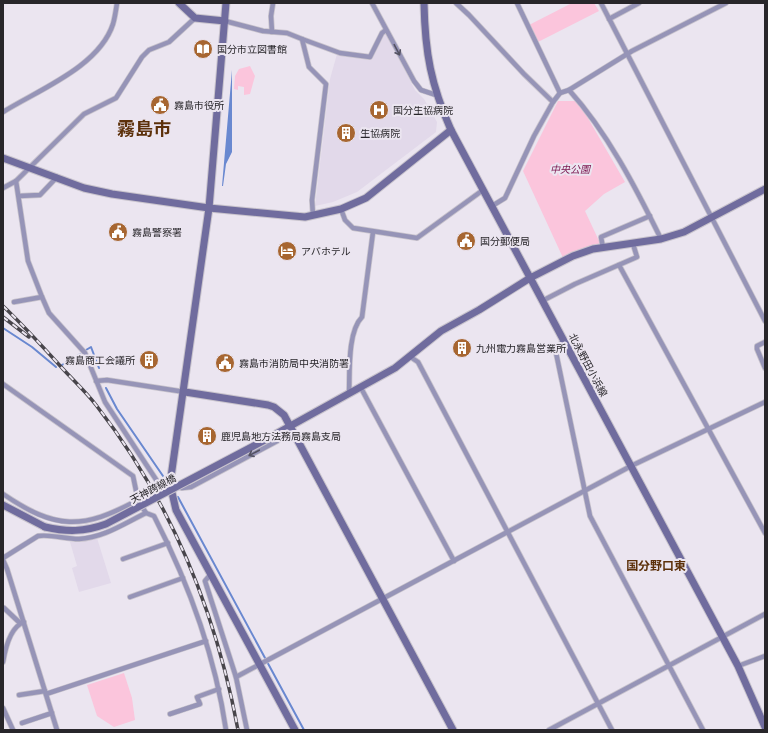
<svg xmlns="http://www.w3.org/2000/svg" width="768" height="733" font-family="'Libre Baskerville','Noto Sans JP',serif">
	<rect width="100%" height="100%" fill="#ebe5f0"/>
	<g fill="#e2d9ea">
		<path d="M385,32L415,90L424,99L437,122L436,132L357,192L333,202L315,206L330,79L337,54L370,58Z"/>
		<path d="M97,538L111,583L79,592L72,568L77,566L70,542Z"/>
	</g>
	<g fill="#fbc5dc">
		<path d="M572,3H594L599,11L538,42L529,25Z"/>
		<path d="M250,66L255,76L250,94L244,95V87L238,86V90L234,89L235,76L239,69Z"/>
		<path d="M558,101H578L625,182L604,194L585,211L600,243L564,260L523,171Z"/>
		<path d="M124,673L132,698L135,720L114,727L97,716L87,685Z"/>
	</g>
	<path fill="#6988d0" d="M232,70V152L226,164L223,186H222Z"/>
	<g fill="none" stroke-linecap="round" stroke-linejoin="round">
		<g stroke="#6988d0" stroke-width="2">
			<path d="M3,328L32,347L56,367"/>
			<path d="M86,350L91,347L99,368"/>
			<path d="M62,365L80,354"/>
			<path d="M106,388L117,409L163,476"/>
			<path d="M178,497L304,730"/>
		</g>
		<g stroke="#c8c3cc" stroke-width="6">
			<g id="street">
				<path d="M372,3L414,81L421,90L436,95"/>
				<path d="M456,3L469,15L524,74L553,102"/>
				<path d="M517,3L560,93"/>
				<path d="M601,3L765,321"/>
				<path d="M609,19L639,3"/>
				<path d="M225,21L263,31L287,33L302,39L309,67L326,84L312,200L313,216"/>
				<path d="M272,32L271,16L273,3"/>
				<path d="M302,39L340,53L370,57L382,33L386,30"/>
				<path d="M569,90C607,132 636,188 661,239"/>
				<path d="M3,112C38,90 99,67 113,24C115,17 116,10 117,3"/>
				<path d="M16,181L28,261L42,297L49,313L85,353L105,402L157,481L182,488L191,487L279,440L283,430"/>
				<path d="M3,188L16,181L84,114L116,98L142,57L149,50L169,42L195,18"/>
				<path d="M19,196L40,195L57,177"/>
				<path d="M492,206L505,198L534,136L553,102L560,93L569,90L632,51L726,3"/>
				<path d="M341,209L345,220L353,228L417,238L483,190"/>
				<path d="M603,248L601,237L650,216"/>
				<path d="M619,265L765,533"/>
				<path d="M542,301L575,284L637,257L633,244"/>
				<path d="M14,302L42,297"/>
				<path d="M564,341L555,348L590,516L703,730"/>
				<path d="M765,342L757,346V349L765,368"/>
				<path d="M409,356L418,362L612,730"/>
				<path d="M96,381L107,380L185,392"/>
				<path d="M3,384L133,476L138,500L146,513L154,516C189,584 215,655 226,730"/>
				<path d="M361,388L454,561"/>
				<path d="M349,394C350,374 347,332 362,317L373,232"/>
				<path d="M3,494C56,530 82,530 138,500"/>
				<path d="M3,558L38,536C51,534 65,539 79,539C103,538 125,523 146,513"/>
				<path d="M123,559L168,543"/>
				<path d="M3,560L7,569L57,730"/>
				<path d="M210,575L205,581L236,677L247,730"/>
				<path d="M130,597L183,578"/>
				<path d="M4,608L20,623"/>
				<path d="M3,662C5,650 10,627 24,622"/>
				<path d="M738,666L765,656"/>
				<path d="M236,677L631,466L765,402"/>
				<path d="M46,694L206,641"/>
				<path d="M19,695L45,691"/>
				<path d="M3,708L13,730"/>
				<path d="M170,714L200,704L197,697L219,689"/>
				<path d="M22,723L52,713"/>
				<path d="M549,730L765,614"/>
			</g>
		</g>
		<g stroke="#c8c3cc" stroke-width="9">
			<g id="secondary">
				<path d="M179,3L195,18L225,21"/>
				<path d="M226,3L209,208L170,484L176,510L295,730"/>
				<path d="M424,3C425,53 431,85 451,130L738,666L765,727"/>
				<path d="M3,158L84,188L112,194L209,208L305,217L341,209L366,198L451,130"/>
				<path d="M185,392L268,405L274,407L284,415L453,730"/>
				<path d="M265,440L395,368L441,331L479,310L530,278L573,256L593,249L661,239L684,232L765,189"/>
				<path d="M3,505L45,527"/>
			</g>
		</g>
		<use href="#street" stroke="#9694b7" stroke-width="4.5"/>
		<use href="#secondary" stroke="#706c9e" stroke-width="7"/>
		<g stroke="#48454b" stroke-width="3.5">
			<g id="rail">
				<path d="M3,306C24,326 44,348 63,369C74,381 86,392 96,405C170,500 216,612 238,730"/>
				<path d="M3,317L29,337"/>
			</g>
		</g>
		<use href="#rail" stroke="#ebe5f0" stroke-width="2" stroke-dasharray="6" stroke-linecap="butt"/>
		<g stroke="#c8c3cc" stroke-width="9" stroke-linecap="butt">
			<path id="secondary-bridge" d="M45,527C67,532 84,532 106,524L265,440"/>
		</g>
		<use href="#secondary-bridge" stroke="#706c9e" stroke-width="7"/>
	</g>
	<defs><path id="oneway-shaft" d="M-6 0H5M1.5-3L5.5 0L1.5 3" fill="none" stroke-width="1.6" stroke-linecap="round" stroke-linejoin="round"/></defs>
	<g stroke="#545262">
		<use href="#oneway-shaft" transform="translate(397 50) rotate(62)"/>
		<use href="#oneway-shaft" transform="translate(254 453) rotate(152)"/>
	</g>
	<defs>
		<g id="library-disc" transform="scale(1)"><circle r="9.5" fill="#a76631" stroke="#ebe5f0"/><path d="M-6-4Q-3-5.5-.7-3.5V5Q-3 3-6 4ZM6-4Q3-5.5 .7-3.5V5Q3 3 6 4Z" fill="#fff"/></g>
		<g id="civic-disc" transform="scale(1)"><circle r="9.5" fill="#a76631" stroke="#ebe5f0"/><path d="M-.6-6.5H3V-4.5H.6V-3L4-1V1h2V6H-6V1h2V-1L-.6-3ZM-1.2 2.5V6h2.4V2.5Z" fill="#fff"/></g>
		<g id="hospital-disc" transform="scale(1)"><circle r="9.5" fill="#a76631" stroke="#ebe5f0"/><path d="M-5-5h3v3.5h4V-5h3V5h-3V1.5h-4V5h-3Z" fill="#fff"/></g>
		<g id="building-disc" transform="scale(1)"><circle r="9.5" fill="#a76631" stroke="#ebe5f0"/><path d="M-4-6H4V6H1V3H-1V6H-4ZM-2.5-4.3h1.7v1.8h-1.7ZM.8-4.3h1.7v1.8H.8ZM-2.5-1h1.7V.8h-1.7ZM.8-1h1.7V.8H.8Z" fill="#fff"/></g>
		<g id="hotel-disc" transform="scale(1)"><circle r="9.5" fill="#a76631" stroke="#ebe5f0"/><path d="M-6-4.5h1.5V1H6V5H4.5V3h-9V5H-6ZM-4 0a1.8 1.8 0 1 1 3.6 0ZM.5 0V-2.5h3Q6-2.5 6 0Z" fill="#fff"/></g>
	</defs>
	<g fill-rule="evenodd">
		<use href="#library-disc" x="203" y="49"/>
		<use href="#civic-disc" x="160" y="105"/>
		<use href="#hospital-disc" x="379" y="110"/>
		<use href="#building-disc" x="346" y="133"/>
		<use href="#civic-disc" x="118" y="232"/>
		<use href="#civic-disc" x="466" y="241"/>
		<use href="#hotel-disc" x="287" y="251"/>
		<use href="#building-disc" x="462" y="348"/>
		<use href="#building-disc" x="149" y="360"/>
		<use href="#civic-disc" x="225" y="363"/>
		<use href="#building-disc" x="207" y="436"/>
	</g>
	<g text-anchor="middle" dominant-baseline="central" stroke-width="4" stroke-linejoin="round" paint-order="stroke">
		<g font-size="10" fill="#28262a" stroke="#ebe5f0" text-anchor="start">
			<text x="217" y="49">国分市立図書館</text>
			<text x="174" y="105">霧島市役所</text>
			<text x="393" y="110">国分生協病院</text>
			<text x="360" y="133">生協病院</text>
			<text x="132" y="232">霧島警察署</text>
			<text x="480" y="241">国分郵便局</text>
			<text x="301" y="251">アパホテル</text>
			<text x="476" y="348">九州電力霧島営業所</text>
			<text x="135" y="360" text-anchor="end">霧島商工会議所</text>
			<text x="239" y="363">霧島市消防局中央消防署</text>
			<text x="221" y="436">鹿児島地方法務局霧島支局</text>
		</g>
		<g font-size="10" font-style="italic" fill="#7c1750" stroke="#ebe5f0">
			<text x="570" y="169">中央公園</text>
		</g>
		<g font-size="10" fill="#28262a" stroke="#ebe5f0">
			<text transform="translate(588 365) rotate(62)">北永野田小浜線</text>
			<text transform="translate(153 489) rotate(-28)">天神跨線橋</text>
		</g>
		<g font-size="12" font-weight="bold" fill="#5c300a" stroke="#ebe5f0">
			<text x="656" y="565">国分野口東</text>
		</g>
		<g font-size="18" font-weight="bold" fill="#5c300a" stroke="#ebe5f0">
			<text x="144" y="129">霧島市</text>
		</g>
	</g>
	<rect width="768" height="733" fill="none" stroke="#28262a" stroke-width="8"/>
</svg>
